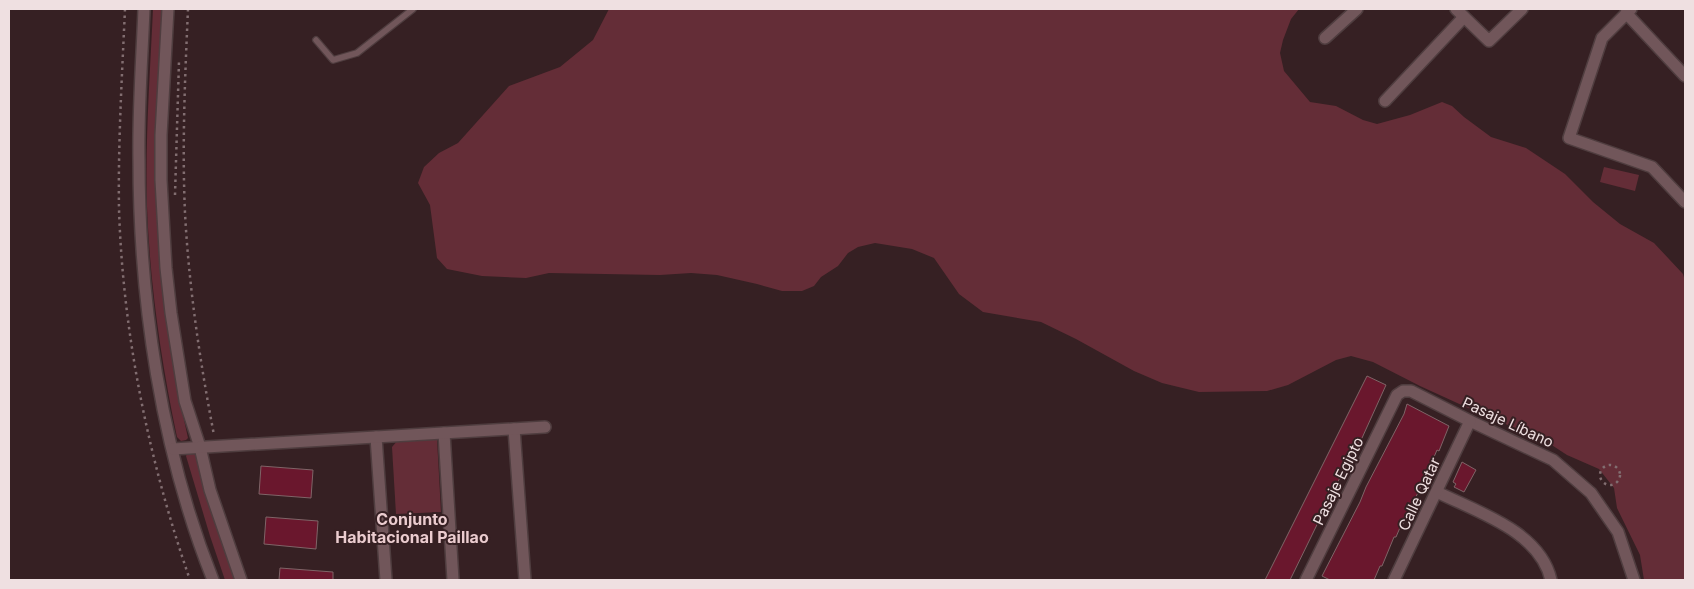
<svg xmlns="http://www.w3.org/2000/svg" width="1694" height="589" font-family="Inter,sans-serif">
	<rect width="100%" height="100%" fill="#362023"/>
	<g fill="#642d37">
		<path d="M153,9H162C159,74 154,140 157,206C159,284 171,362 188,438L186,440L181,441L177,437C161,361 150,285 147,207C145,141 150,75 153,9Z"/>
		<path d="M609,9H1299L1291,19L1283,40L1280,53L1284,71L1310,102L1336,106L1363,120L1377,124L1410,115L1442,102L1452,106L1464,117L1491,137L1526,148L1565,174L1593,202L1620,224L1654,243L1683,274L1685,281V580H1644L1640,555L1617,508L1614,488L1599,469L1567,455L1544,440L1479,413L1420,386L1373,362L1351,356L1336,360L1288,385L1267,391L1199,392L1162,383L1134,371L1076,339L1041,322L983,312L959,294L934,258L912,249L875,243L858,247L848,253L838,266L821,277L814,286L802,291H782L757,284L717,275L691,273L660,275L549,273L526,278L482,276L447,269L437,258L430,205L418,183L424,167L439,153L458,143L509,86L560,67L593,40Z"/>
		<path d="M1604,167L1639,175L1635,191L1600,182Z"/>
		<path d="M432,438L437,439L441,512L396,514L392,447L398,440Z"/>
		<path d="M194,451L214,521L235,580H225L210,536L186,456L188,452Z"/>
	</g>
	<g fill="#6a172d" stroke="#7f6467">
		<path d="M1367,376L1386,385L1362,438L1353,451L1290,580H1265Z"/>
		<path d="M1407,404L1449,426L1439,451L1437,450L1431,464L1404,523H1402L1396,537H1394L1382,566H1380L1374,580H1330L1322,576L1360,502L1366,487L1404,414Z"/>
		<path d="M1462,462L1476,470L1464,492L1454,487L1456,484L1453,482Z"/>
		<path d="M261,466L313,470L311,498L259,494Z"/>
		<path d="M266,517L318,521L316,549L264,544Z"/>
		<path d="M280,568L333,572V580H279Z"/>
	</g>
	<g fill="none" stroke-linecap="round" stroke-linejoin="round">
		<g stroke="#4f3d3f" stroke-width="8">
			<path id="lane" d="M316,40L333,60L357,53L413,9"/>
		</g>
		<g stroke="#4f3d3f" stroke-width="14">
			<g id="street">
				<path d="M144,9C142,59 138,110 139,160C139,300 161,450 213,580"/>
				<path d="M168,9L161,135V180L166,268L171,313L185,401L200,447L210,490L241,580"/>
				<path d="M1456,9L1489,41L1522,9"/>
				<path d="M1631,9L1602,38L1569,138L1652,167L1685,202"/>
				<path d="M1626,13L1685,76"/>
				<path d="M1325,38L1357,9"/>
				<path d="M1385,101L1464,17"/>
				<path d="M514,429L525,580"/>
				<path d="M444,433L453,580"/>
				<path d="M376,437L386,580"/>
				<path d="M173,449L545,427"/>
				<path d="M1437,492C1477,512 1540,531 1551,580"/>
				<path d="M1306,580L1397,395L1403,391H1411L1470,421L1553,460L1591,493L1618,532L1634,580"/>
				<path d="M1394,580L1470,421"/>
			</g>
		</g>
		<g stroke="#826e71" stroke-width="2.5" stroke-dasharray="2.5 4" stroke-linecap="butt">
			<path d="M125,9C122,76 118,143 119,209C123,336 149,461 190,580"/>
			<path d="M188,9C185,77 182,145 185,213C189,288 200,362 214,435"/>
			<path d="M175,195L179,61"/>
			<circle cx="1610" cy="475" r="10"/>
		</g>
		<use href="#lane" stroke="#71565a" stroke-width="5.5"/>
		<use href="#street" stroke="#71565a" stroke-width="11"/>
	</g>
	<g text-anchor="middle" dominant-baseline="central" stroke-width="4" stroke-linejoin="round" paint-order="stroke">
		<g font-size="15" fill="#efe0e1" stroke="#362023">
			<text transform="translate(1508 422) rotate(25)">Pasaje Líbano</text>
			<text transform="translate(1338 481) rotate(-64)">Pasaje Egipto</text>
			<text transform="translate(1419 494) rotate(-65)">Calle Qatar</text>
		</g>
		<g font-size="16" font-weight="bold" fill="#ebcccf" stroke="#362023">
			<text x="412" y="519">Conjunto<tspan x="412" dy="18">Habitacional Paillao</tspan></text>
		</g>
	</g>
	<rect width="1694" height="589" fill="none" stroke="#efe0e1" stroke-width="20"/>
</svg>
